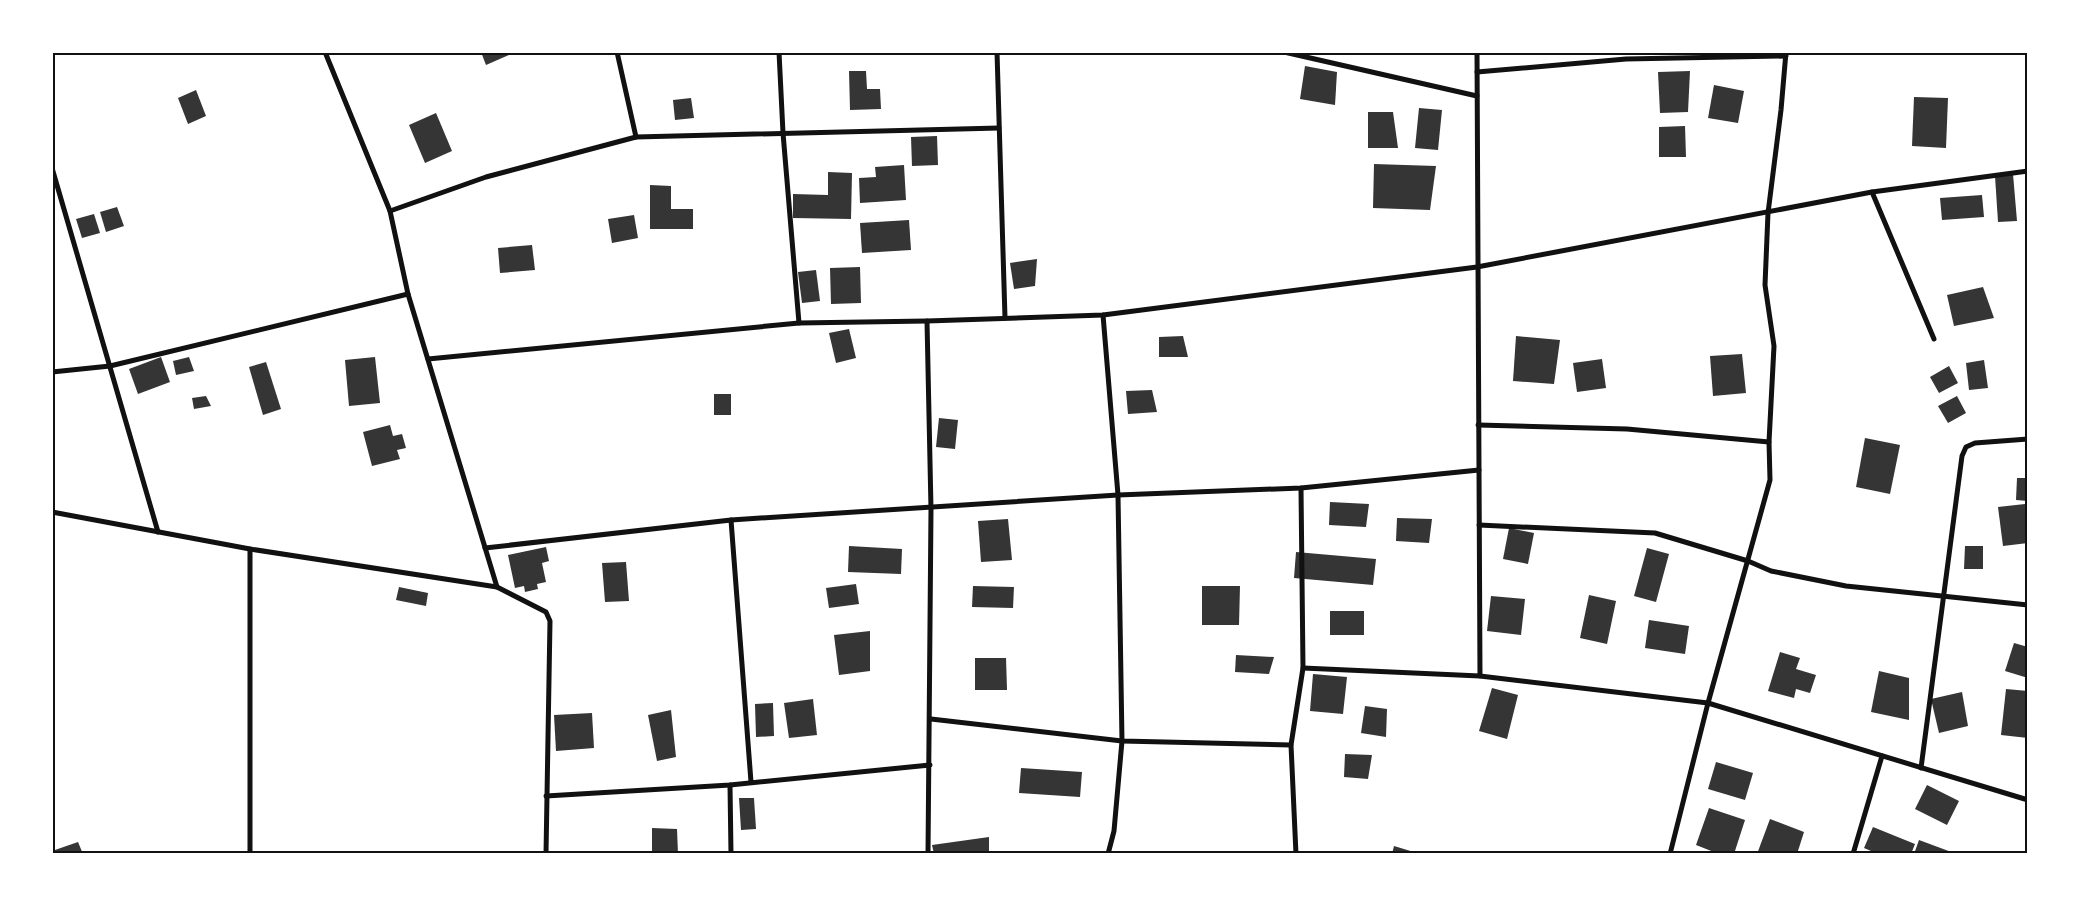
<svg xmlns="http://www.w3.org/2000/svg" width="2080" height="906" font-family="Helvetica,sans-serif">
	<rect width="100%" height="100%" fill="#fff"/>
	<g fill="#353535">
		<path d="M481,52H510L511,54L486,65Z"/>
		<path d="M1305,66L1337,72L1335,105L1300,99Z"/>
		<path d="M849,71H866L867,89H880L881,109L850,110Z"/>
		<path d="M1690,71L1688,112L1660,113L1658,72Z"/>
		<path d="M1714,85L1744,91L1738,123L1708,118Z"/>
		<path d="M196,90L206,116L188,124L178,98Z"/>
		<path d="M1914,97L1948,98L1946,148L1912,146Z"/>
		<path d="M691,98L694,118L675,120L673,100Z"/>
		<path d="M1419,108L1442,110L1438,150L1415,148Z"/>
		<path d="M1368,112H1393L1398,148H1368Z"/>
		<path d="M436,113L452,151L425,163L409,125Z"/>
		<path d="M1685,126L1686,157H1659V127Z"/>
		<path d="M937,136L938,165L912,166L911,137Z"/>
		<path d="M1374,164L1436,166L1430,210L1373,208Z"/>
		<path d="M904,165L906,200L860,203L859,178L876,177L875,167Z"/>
		<path d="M828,172L852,173L851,219L793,218V194L828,195Z"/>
		<path d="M2013,174L2017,221L1998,222L1995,176Z"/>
		<path d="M650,185L671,186V209H693V229H650Z"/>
		<path d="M1982,195L1984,217L1942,220L1940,198Z"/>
		<path d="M117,207L124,226L106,232L100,212Z"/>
		<path d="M94,214L100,233L82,238L76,219Z"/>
		<path d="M634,215L638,238L612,243L608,219Z"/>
		<path d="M909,220L911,250L862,253L860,223Z"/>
		<path d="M532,245L535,270L500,273L498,248Z"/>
		<path d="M1037,259L1035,286L1014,289L1010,263Z"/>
		<path d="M860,267L861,303L831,304L830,268Z"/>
		<path d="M816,270L820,301L802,303L798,272Z"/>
		<path d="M1983,287L1994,318L1954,326L1947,295Z"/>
		<path d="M849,329L856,358L836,363L829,333Z"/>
		<path d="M1183,336L1188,357H1159V337Z"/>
		<path d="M1516,336L1560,340L1554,384L1513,381Z"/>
		<path d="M1742,354L1746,393L1713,396L1710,356Z"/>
		<path d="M161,357L170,382L138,394L129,369Z"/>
		<path d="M189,357L194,371L176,375L173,361Z"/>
		<path d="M375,357L380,403L349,406L345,360Z"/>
		<path d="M1602,359L1606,388L1577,392L1573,363Z"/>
		<path d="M1984,360L1988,388L1969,390L1966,363Z"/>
		<path d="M266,362L281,409L263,415L249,367Z"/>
		<path d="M1949,366L1958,383L1939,393L1930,377Z"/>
		<path d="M1152,390L1157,412L1128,414L1126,391Z"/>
		<rect x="714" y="394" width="17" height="21"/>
		<path d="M206,396L211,406L194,409L192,398Z"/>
		<path d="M1957,396L1966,413L1948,423L1938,406Z"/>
		<path d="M939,418L958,420L955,449L936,447Z"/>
		<path d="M390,425L393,436L402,434L406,448L397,450L400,459L372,466L363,432Z"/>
		<path d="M1865,438L1900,445L1890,494L1856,487Z"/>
		<path d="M2017,478H2028V501L2016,500Z"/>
		<path d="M1330,502L1369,504L1366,527L1329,525Z"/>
		<path d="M2025,504L2028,543L2003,546L1998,507Z"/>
		<path d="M1397,518L1432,519L1429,543L1396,541Z"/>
		<path d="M1008,519L1012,560L981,562L978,521Z"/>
		<path d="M1509,528L1534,533L1528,564L1503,559Z"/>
		<path d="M849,546L902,549L901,574L848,572Z"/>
		<path d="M1965,546H1983V569H1964Z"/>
		<path d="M546,547L549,561L542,563L546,582L537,584L538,589L525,592L524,586L515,588L508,555Z"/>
		<path d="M1647,548L1669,554L1656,602L1634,596Z"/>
		<path d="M1296,552L1376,559L1373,585L1294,578Z"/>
		<path d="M626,562L629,601L605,602L602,563Z"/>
		<path d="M856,584L859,604L829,608L826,588Z"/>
		<path d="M973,586L1014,587L1013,608L972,607Z"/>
		<path d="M1202,586H1240L1239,625H1202Z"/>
		<path d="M399,587L428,593L426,606L396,600Z"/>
		<path d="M1589,595L1616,601L1607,644L1580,638Z"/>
		<path d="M1491,596L1525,599L1521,635L1487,631Z"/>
		<rect x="1330" y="611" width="34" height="24"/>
		<path d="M1649,620L1689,626L1685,654L1645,648Z"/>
		<path d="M870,631V671L839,675L834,635Z"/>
		<path d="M2014,643L2028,647V678L2005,671Z"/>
		<path d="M1780,652L1800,658L1796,669L1816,675L1810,693L1796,689L1794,698L1768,691Z"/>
		<path d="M1236,655L1274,657L1269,674L1235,672Z"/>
		<path d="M975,658H1006L1007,690H975Z"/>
		<path d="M1879,671L1909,678V720L1871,712Z"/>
		<path d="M1313,674L1347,677L1343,714L1310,711Z"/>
		<path d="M1492,688L1518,695L1507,739L1479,731Z"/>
		<path d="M2006,689L2028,691V738L2001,735Z"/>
		<path d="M1962,692L1968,726L1939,733L1931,699Z"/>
		<path d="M813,699L817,735L789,738L784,703Z"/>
		<path d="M773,703L774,736L756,737L755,704Z"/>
		<path d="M1365,706L1387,709L1386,737L1361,733Z"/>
		<path d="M671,710L676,757L657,761L648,715Z"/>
		<path d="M592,713L594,748L556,751L554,715Z"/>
		<path d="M1345,754L1372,755L1368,779L1344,777Z"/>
		<path d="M1716,762L1753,773L1745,800L1708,789Z"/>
		<path d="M1021,768L1082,772L1080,797L1019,793Z"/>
		<path d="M1927,785L1959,801L1947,825L1915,809Z"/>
		<path d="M739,798H754L756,829L741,830Z"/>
		<path d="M1709,808L1745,820L1734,854H1719L1696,845Z"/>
		<path d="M1770,819L1804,832L1797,854H1757Z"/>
		<path d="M1873,827L1915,844L1911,854H1878L1864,848Z"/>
		<path d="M652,828L677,829L678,854H652Z"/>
		<path d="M989,837V854H934L932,845Z"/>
		<path d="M1919,840L1954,853V854H1914Z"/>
		<path d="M78,842L83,854H52V851Z"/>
		<path d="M1394,846L1417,853V854H1392Z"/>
	</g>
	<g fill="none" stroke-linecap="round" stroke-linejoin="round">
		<g stroke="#111" stroke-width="5">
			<path d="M325,52L390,211L408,294L497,587"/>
			<path d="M617,52L636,137"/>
			<path d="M779,52L783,133L799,323"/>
			<path d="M997,52L1005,318"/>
			<path d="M1284,52L1477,96"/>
			<path d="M1477,52L1480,676"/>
			<path d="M1477,72L1626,59L1786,56"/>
			<path d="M52,168L158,532"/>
			<path d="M1872,192L1934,339"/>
			<path d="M390,211L486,177L636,137L999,128"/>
			<path d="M1103,315L1118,495L1122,741L1114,831L1108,854"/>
			<path d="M927,321L931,509L928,854"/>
			<path d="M428,359L799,323L927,321L1103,315L1477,267L1872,192L2028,171"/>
			<path d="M52,372L110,366L408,294"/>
			<path d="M1478,425L1627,429L1769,442"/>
			<path d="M52,512L250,549L497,587L546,612L550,621L546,854"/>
			<path d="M731,520L751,782"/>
			<path d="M1479,525L1655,533L1748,561L1771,571L1846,586L2028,605"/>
			<path d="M485,548L731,520L1118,495L1301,488L1479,470"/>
			<path d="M1303,668L1480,676L1708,703L2028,800"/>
			<path d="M931,719L1122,741L1291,745"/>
			<path d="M1921,768L1962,456L1966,447L1975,443L2028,439"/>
			<path d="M730,785L731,854"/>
			<path d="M546,796L730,785L930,765"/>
			<path d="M250,854V549"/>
			<path d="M1296,854L1291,745L1303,668L1301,488"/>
			<path d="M1670,854L1708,703L1770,480L1769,442L1774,346L1765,285L1768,213L1781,110L1786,52"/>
			<path d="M1853,854L1882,756"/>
		</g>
	</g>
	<rect width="2080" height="906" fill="none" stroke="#ffffff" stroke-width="108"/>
	<rect x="54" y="54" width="1972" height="798" fill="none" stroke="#111" stroke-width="2"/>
</svg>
